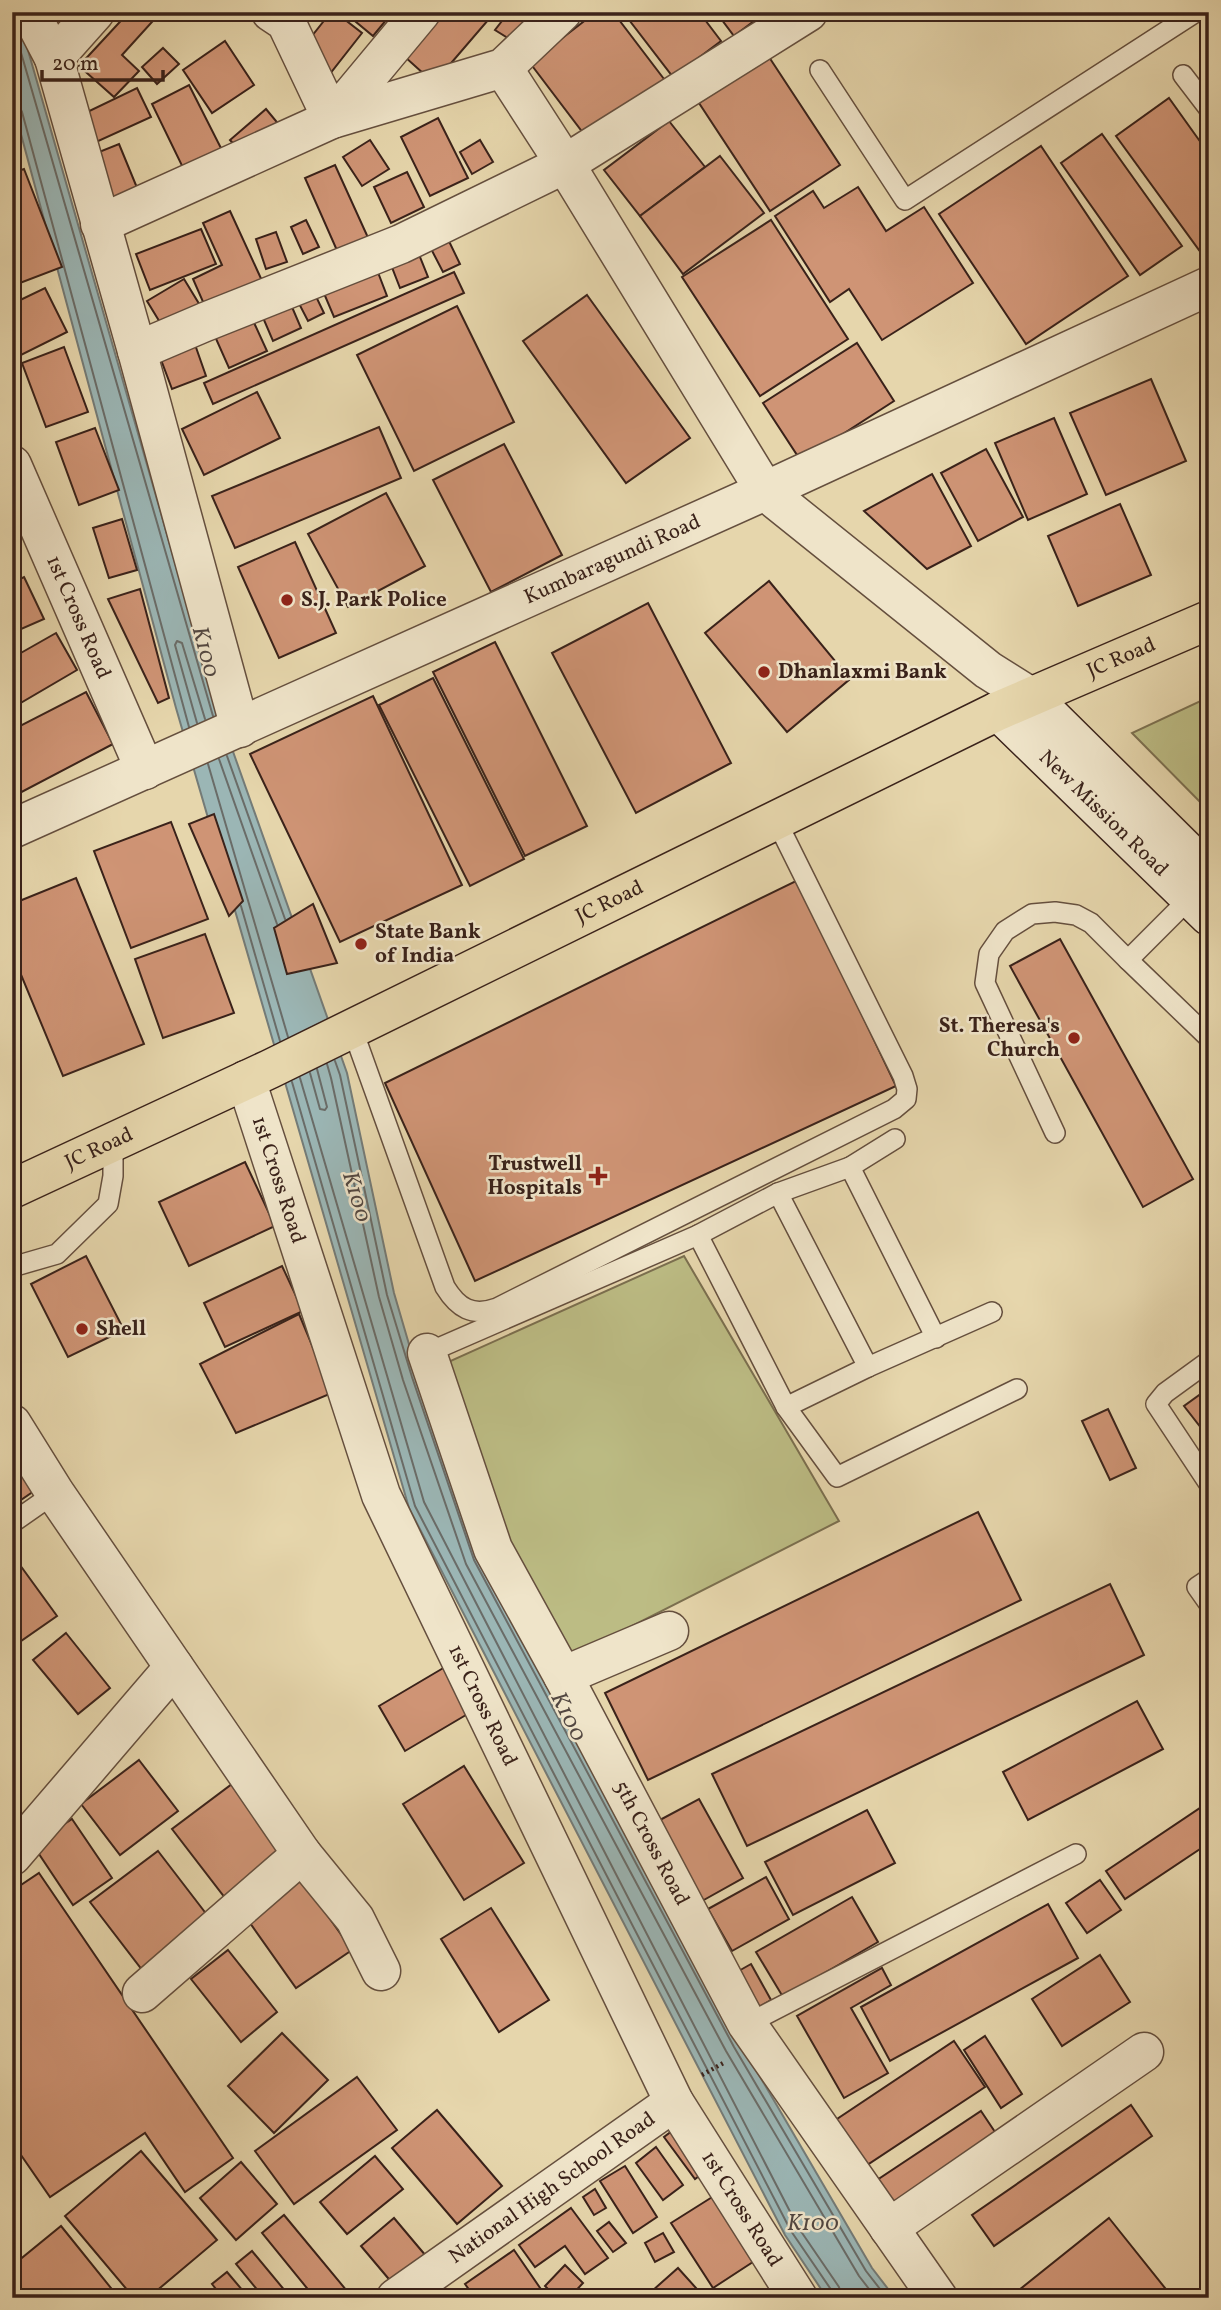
<svg xmlns="http://www.w3.org/2000/svg" width="1221" height="2310" font-family="Vollkorn,serif">
	<rect width="100%" height="100%" fill="#e6d6ac"/>
	<filter id="stains"><feTurbulence type="fractalNoise" baseFrequency=".00286" numOctaves="4"/><feColorMatrix values="0 0 0 0 .2 0 0 0 0 .09 0 0 0 0 .02 0 0 0 .5 -.17"/></filter>
	<radialGradient id="worn" r=".72"><stop offset=".6" stop-color="#630" stop-opacity="0"/><stop offset="1" stop-color="#630" stop-opacity=".3"/></radialGradient>
	<g fill="#bcbc84" stroke="#7b6f4f" stroke-width="2">
		<path d="M1209,697V811L1132,733Z"/>
		<path d="M684,1256L839,1521L571,1657L505,1540L446,1363Z"/>
	</g>
	<path fill="#9bb6b5" stroke="#747b77" stroke-width="2" d="M12,12H17L214,698L347,1073L394,1293L418,1375L745,2051L872,2268L895,2298H827L785,2235L409,1508L176,708L12,101Z"/>
	<g fill="none" stroke-linecap="round" stroke-linejoin="round">
		<g stroke="#6a6c68" stroke-width="2">
			<path d="M13,25L213,716"/>
			<path d="M12,105L19,106L22,112L189,727"/>
			<path d="M197,723L175,645L177,641L182,643L205,719"/>
			<path d="M227,756L285,919"/>
			<path d="M219,759L277,924"/>
			<path d="M208,764L288,1037"/>
			<path d="M241,906L280,1041"/>
			<path d="M335,1061L340,1075L387,1295L412,1377L474,1560L734,2047L866,2271L887,2298"/>
			<path d="M327,1064L331,1078L379,1297L403,1380L466,1564L726,2051L859,2276L876,2298"/>
			<path d="M310,1073L320,1109L325,1110L327,1107L317,1069"/>
			<path d="M300,1078L424,1502L798,2227L839,2287L842,2298"/>
			<path d="M292,1082L415,1506L791,2231L832,2291L833,2298"/>
		</g>
	</g>
	<g fill="#cf9475" stroke="#3a221a" stroke-width="2">
		<path d="M129,12H161L122,55L139,71L114,97L79,66Z"/>
		<path d="M331,12H335L362,33L329,75L300,51Z"/>
		<path d="M344,12H379L387,19L373,36Z"/>
		<path d="M444,12H495L434,83L405,57Z"/>
		<path d="M509,12H550L519,45L495,30Z"/>
		<path d="M596,12H613L667,83L590,142L530,63Z"/>
		<path d="M623,12H699L721,41L673,77Z"/>
		<path d="M716,12H766L734,36Z"/>
		<path d="M225,41L254,85L212,113L183,70Z"/>
		<path d="M163,48L179,64L157,84L142,67Z"/>
		<path d="M769,57L840,165L770,211L699,103Z"/>
		<path d="M189,85L227,160L188,178L152,104Z"/>
		<path d="M137,88L151,117L94,143L81,115Z"/>
		<path d="M1169,98L1209,154V243L1199,250L1116,136Z"/>
		<path d="M266,109L281,127L245,157L230,140Z"/>
		<path d="M438,118L468,178L430,196L401,137Z"/>
		<path d="M669,121L705,167L640,216L604,170Z"/>
		<path d="M1102,134L1182,246L1140,275L1061,163Z"/>
		<path d="M370,140L389,169L362,186L343,157Z"/>
		<path d="M480,140L493,162L472,174L460,152Z"/>
		<path d="M119,144L140,195L111,207L89,156Z"/>
		<path d="M1041,146L1128,276L1026,344L939,214Z"/>
		<path d="M720,156L764,213L683,274L640,216Z"/>
		<path d="M335,165L370,242L339,255L305,178Z"/>
		<path d="M24,169L62,267L12,286V173Z"/>
		<path d="M407,172L424,207L391,223L374,187Z"/>
		<path d="M858,187L886,231L924,207L973,283L882,340L849,289L830,302L775,216L813,191L824,208Z"/>
		<path d="M230,211L264,285L207,311L193,279L222,265L203,223Z"/>
		<path d="M306,220L319,247L303,254L291,227Z"/>
		<path d="M771,220L848,339L760,396L682,277Z"/>
		<path d="M201,229L216,264L150,290L136,254Z"/>
		<path d="M276,232L287,262L266,269L256,239Z"/>
		<path d="M445,233L460,264L443,272L427,241Z"/>
		<path d="M416,247L428,277L400,288L388,257Z"/>
		<path d="M374,262L387,296L334,317L320,284Z"/>
		<path d="M454,272L464,293L213,404L204,383Z"/>
		<path d="M184,279L201,307L164,329L147,301Z"/>
		<path d="M309,282L324,313L308,321L292,290Z"/>
		<path d="M45,288L67,332L19,356L12,344V304Z"/>
		<path d="M286,293L301,328L273,341L258,306Z"/>
		<path d="M587,295L690,438L626,483L523,341Z"/>
		<path d="M457,306L514,422L414,471L357,355Z"/>
		<path d="M250,314L267,351L229,368L213,332Z"/>
		<path d="M192,336L206,376L172,389L157,349Z"/>
		<path d="M857,343L894,401L801,461L763,403Z"/>
		<path d="M64,347L88,412L46,427L22,363Z"/>
		<path d="M1151,379L1186,461L1106,495L1070,413Z"/>
		<path d="M257,392L280,438L204,475L182,429Z"/>
		<path d="M1054,418L1087,494L1028,520L995,443Z"/>
		<path d="M379,427L401,478L235,548L212,496Z"/>
		<path d="M95,428L119,490L79,505L56,442Z"/>
		<path d="M504,444L562,555L491,592L433,480Z"/>
		<path d="M986,449L1023,517L978,541L941,473Z"/>
		<path d="M932,474L971,546L927,569L864,511Z"/>
		<path d="M386,493L425,566L348,607L308,534Z"/>
		<path d="M1120,504L1151,575L1078,606L1048,536Z"/>
		<path d="M122,519L137,570L109,578L93,528Z"/>
		<path d="M295,542L336,633L279,658L238,567Z"/>
		<path d="M24,577L44,619L12,633V583Z"/>
		<path d="M769,581L850,679L787,732L705,633Z"/>
		<path d="M140,589L169,698L158,703L108,599Z"/>
		<path d="M648,603L731,763L636,813L552,653Z"/>
		<path d="M56,633L77,670L12,708V658Z"/>
		<path d="M495,642L587,826L525,856L433,672Z"/>
		<path d="M433,678L524,859L470,886L379,705Z"/>
		<path d="M86,692L113,744L12,797V730Z"/>
		<path d="M373,696L462,885L340,942L250,754Z"/>
		<path d="M214,814L243,901L229,916L189,824Z"/>
		<path d="M171,822L208,919L131,948L94,851Z"/>
		<path d="M76,878L144,1044L63,1076L12,953V904Z"/>
		<path d="M798,880L896,1086L475,1281L385,1083Z"/>
		<path d="M313,904L337,963L287,974L274,928Z"/>
		<path d="M205,934L234,1013L163,1038L135,959Z"/>
		<path d="M1060,939L1193,1179L1143,1207L1010,966Z"/>
		<path d="M245,1162L275,1226L189,1266L159,1202Z"/>
		<path d="M86,1256L124,1330L68,1357L31,1284Z"/>
		<path d="M282,1266L303,1311L225,1347L204,1303Z"/>
		<path d="M299,1314L332,1393L236,1433L200,1364Z"/>
		<path d="M1209,1388V1438L1184,1406Z"/>
		<path d="M1108,1409L1136,1468L1110,1480L1082,1421Z"/>
		<path d="M12,1452L37,1489L12,1506Z"/>
		<path d="M978,1512L1021,1600L648,1780L605,1693Z"/>
		<path d="M12,1554L57,1616L21,1641L12,1628Z"/>
		<path d="M1110,1584L1144,1655L747,1846L712,1774Z"/>
		<path d="M66,1633L110,1688L78,1714L33,1660Z"/>
		<path d="M445,1667L471,1712L405,1751L379,1706Z"/>
		<path d="M1137,1701L1163,1749L1028,1820L1003,1772Z"/>
		<path d="M139,1760L178,1811L120,1855L81,1804Z"/>
		<path d="M464,1766L524,1863L464,1900L403,1804Z"/>
		<path d="M232,1784L288,1858L229,1903L172,1829Z"/>
		<path d="M699,1799L743,1878L702,1901L658,1821Z"/>
		<path d="M1200,1808L1209,1821V1843L1125,1899L1106,1871Z"/>
		<path d="M867,1810L895,1863L793,1915L765,1862Z"/>
		<path d="M72,1819L112,1878L73,1905L33,1845Z"/>
		<path d="M158,1851L214,1924L146,1975L90,1902Z"/>
		<path d="M39,1873L233,2158L185,2192L145,2133L50,2197L12,2142V1891Z"/>
		<path d="M766,1877L789,1919L732,1951L708,1909Z"/>
		<path d="M301,1878L352,1950L296,1988L245,1916Z"/>
		<path d="M1100,1880L1121,1910L1087,1933L1066,1903Z"/>
		<path d="M852,1897L878,1942L783,1997L756,1952Z"/>
		<path d="M1048,1904L1078,1958L890,2061L861,2007Z"/>
		<path d="M491,1908L549,2000L499,2032L441,1939Z"/>
		<path d="M228,1950L277,2012L241,2042L191,1979Z"/>
		<path d="M1100,1955L1130,2002L1062,2046L1032,1999Z"/>
		<path d="M751,1964L771,2000L749,2013L728,1977Z"/>
		<path d="M882,1968L891,1985L851,2008L888,2073L844,2098L797,2016Z"/>
		<path d="M282,2033L328,2080L274,2133L228,2086Z"/>
		<path d="M985,2036L1022,2094L1001,2108L964,2050Z"/>
		<path d="M954,2041L985,2087L855,2173L825,2127Z"/>
		<path d="M357,2077L397,2130L294,2204L255,2151Z"/>
		<path d="M1131,2105L1152,2136L994,2246L972,2215Z"/>
		<path d="M437,2110L502,2186L457,2224L392,2148Z"/>
		<path d="M981,2111L997,2135L881,2213L865,2188Z"/>
		<path d="M680,2125L711,2167L695,2179L664,2137Z"/>
		<path d="M656,2147L683,2185L663,2200L636,2163Z"/>
		<path d="M141,2151L217,2240L148,2298H134L65,2216Z"/>
		<path d="M375,2156L403,2189L347,2234L320,2202Z"/>
		<path d="M241,2162L277,2204L236,2240L200,2198Z"/>
		<path d="M625,2166L657,2217L633,2233L600,2181Z"/>
		<path d="M595,2189L606,2208L594,2215L583,2197Z"/>
		<path d="M717,2194L759,2258L713,2288L671,2223Z"/>
		<path d="M571,2208L608,2258L585,2274L565,2246L535,2267L519,2245Z"/>
		<path d="M284,2215L347,2291L338,2298H315L262,2233Z"/>
		<path d="M394,2218L426,2256L393,2284L361,2246Z"/>
		<path d="M1109,2218L1173,2298H1009Z"/>
		<path d="M609,2222L626,2243L613,2252L597,2231Z"/>
		<path d="M61,2226L119,2298H23L12,2284V2266Z"/>
		<path d="M663,2233L674,2252L655,2262L645,2243Z"/>
		<path d="M514,2250L547,2298H475L465,2284Z"/>
		<path d="M252,2251L291,2298H264L236,2264Z"/>
		<path d="M565,2265L583,2283L569,2298H557L545,2286Z"/>
		<path d="M678,2268L705,2298H658L652,2291Z"/>
		<path d="M227,2272L249,2298H223L212,2284Z"/>
	</g>
	<g fill="none" stroke-linecap="round" stroke-linejoin="round">
		<g stroke="#654f3e" stroke-width="22">
			<g id="service">
				<path d="M820,70L905,200L1196,12"/>
				<path d="M1183,75L1209,109"/>
				<path d="M1128,960L1209,1038"/>
				<path d="M352,1028L445,1287C458,1308 472,1317 497,1308L894,1109L906,1099L907,1089L903,1076L776,820"/>
				<path d="M1055,1133L985,983L989,954L1005,931L1032,914L1055,912L1076,915L1091,923L1128,960L1190,898"/>
				<path d="M850,1167L936,1338"/>
				<path d="M778,1193L868,1367"/>
				<path d="M698,1235L786,1407L837,1477L1017,1389"/>
				<path d="M12,1267L57,1254L108,1204L113,1176V1142"/>
				<path d="M427,1353L698,1235L778,1193L850,1167L895,1139"/>
				<path d="M1209,1361L1165,1393L1156,1404L1209,1484"/>
				<path d="M786,1407L868,1367L992,1312"/>
				<path d="M12,1523L55,1493"/>
				<path d="M1209,1579L1197,1587L1209,1604"/>
				<path d="M747,2024L1076,1854"/>
			</g>
		</g>
		<g stroke="#654f3e" stroke-width="41">
			<g id="minor">
				<path d="M30,12L54,58"/>
				<path d="M95,12L54,58L137,351L240,728"/>
				<path d="M271,12L286,22L332,119L421,12"/>
				<path d="M503,68L565,164L765,491L988,670L1031,697"/>
				<path d="M100,224L332,119L503,68L562,12"/>
				<path d="M137,351L205,322L401,244L565,164L808,12"/>
				<path id="s1" d="M12,465L145,770"/>
				<path id="s2" d="M246,1080L381,1495L674,2102L798,2298"/>
				<path id="s3" d="M427,1353L493,1549L563,1676L747,2024L938,2298"/>
				<path d="M12,1424L55,1493L302,1854L355,1919L381,1971"/>
				<path d="M563,1676L669,1631"/>
				<path d="M12,1856L174,1667"/>
				<path d="M142,1993L302,1854"/>
				<path d="M889,2228L1144,2052"/>
				<path id="s4" d="M396,2298L674,2102"/>
			</g>
		</g>
		<g stroke="#654f3e" stroke-width="41">
			<g id="tertiary">
				<path id="s5" d="M12,829L765,491L1209,286"/>
			</g>
		</g>
		<g stroke="#3a221a" stroke-width="41">
			<g id="secondary">
				<path d="M1031,697L1209,873"/>
				<path id="s6" d="M998,711L1209,916"/>
			</g>
		</g>
		<g stroke="#3a221a" stroke-width="41">
			<g id="primary">
				<path id="s7" d="M12,1189L270,1069L998,711L1209,620"/>
			</g>
		</g>
		<path stroke="#3a221a" stroke-width="4.5" stroke-dasharray="2 3.5" stroke-linecap="butt" d="M702,2075L725,2062"/>
		<use href="#service" stroke="#efe4c9" stroke-width="19"/>
		<use href="#minor" stroke="#efe4c9" stroke-width="38"/>
		<use href="#tertiary" stroke="#efe4c9" stroke-width="38"/>
		<use href="#secondary" stroke="#efe4c9" stroke-width="38"/>
		<use href="#primary" stroke="#e6d6ac" stroke-width="38"/>
	</g>
	<g fill="#8f2418" stroke="#efe4c9" stroke-width="2.5">
		<circle cx="287" cy="600" r="7"/>
		<circle cx="764" cy="672" r="7"/>
		<circle cx="361" cy="944" r="7"/>
		<circle cx="1074" cy="1038" r="7"/>
		<path d="M594.5 1165.5h7v7h7v7h-7v7h-7v-7h-7v-7h7z"/>
		<circle cx="82" cy="1329" r="7"/>
	</g>
	<g text-anchor="middle" dominant-baseline="central" stroke-width="5" stroke-linejoin="round" paint-order="stroke">
		<g font-size="21" fill="#3a221a" stroke="#efe4c9">
			<text stroke="none"><textPath href="#s5" startOffset="658">Kumbaragundi Road</textPath></text>
			<text stroke="none"><textPath href="#s1" startOffset="166">1st Cross Road</textPath></text>
			<text stroke="none"><textPath href="#s7" startOffset="1230">JC Road</textPath></text>
			<text stroke="none"><textPath href="#s6" startOffset="147">New Mission Road</textPath></text>
			<text stroke="none"><textPath href="#s7" startOffset="663">JC Road</textPath></text>
			<text stroke="none"><textPath href="#s7" startOffset="96">JC Road</textPath></text>
			<text stroke="none"><textPath href="#s2" startOffset="105">1st Cross Road</textPath></text>
			<text stroke="none"><textPath href="#s2" startOffset="670">1st Cross Road</textPath></text>
			<text stroke="none"><textPath href="#s3" startOffset="541">5th Cross Road</textPath></text>
			<text stroke="none"><textPath href="#s4" startOffset="191">National High School Road</textPath></text>
			<text stroke="none"><textPath href="#s2" startOffset="1237">1st Cross Road</textPath></text>
		</g>
		<g font-size="21" font-weight="bold" fill="#3a221a" stroke="#efe4c9" text-anchor="start">
			<text x="301" y="600">S.J. Park Police</text>
			<text x="778" y="672">Dhanlaxmi Bank</text>
			<text x="375" y="932">State Bank<tspan x="375" dy="24">of India</tspan></text>
			<text x="1060" y="1026" text-anchor="end">St. Theresa's<tspan x="1060" dy="24">Church</tspan></text>
			<text x="582" y="1164" text-anchor="end">Trustwell<tspan x="582" dy="24">Hospitals</tspan></text>
			<text x="96" y="1329">Shell</text>
		</g>
		<g font-size="23" font-style="italic" fill="#524741" stroke="#efe4c9">
			<text transform="translate(205 652) rotate(75)">K100</text>
			<text transform="translate(356 1197) rotate(73)">K100</text>
			<text transform="translate(568 1717) rotate(63)">K100</text>
			<text x="813" y="2224">K100</text>
		</g>
	</g>
	<rect width="1221" height="2310" fill="none" stroke="#e6d6ac" stroke-width="42"/>
	<rect x="14" y="14" width="1193" height="2282" fill="none" stroke="#3a221a" stroke-width="3.5"/>
	<rect x="21" y="21" width="1179" height="2268" fill="none" stroke="#3a221a" stroke-width="2"/>
	<path d="M42 70v10h121v-10" fill="none" stroke="#3a221a" stroke-width="3.5"/>
	<text x="52" y="70" font-size="21" fill="#3a221a" stroke="#efe4c9" stroke-width="5" paint-order="stroke">20 m</text>
	<rect width="100%" height="100%" filter="url(#stains)"/>
	<rect width="100%" height="100%" fill="url(#worn)"/>
</svg>
